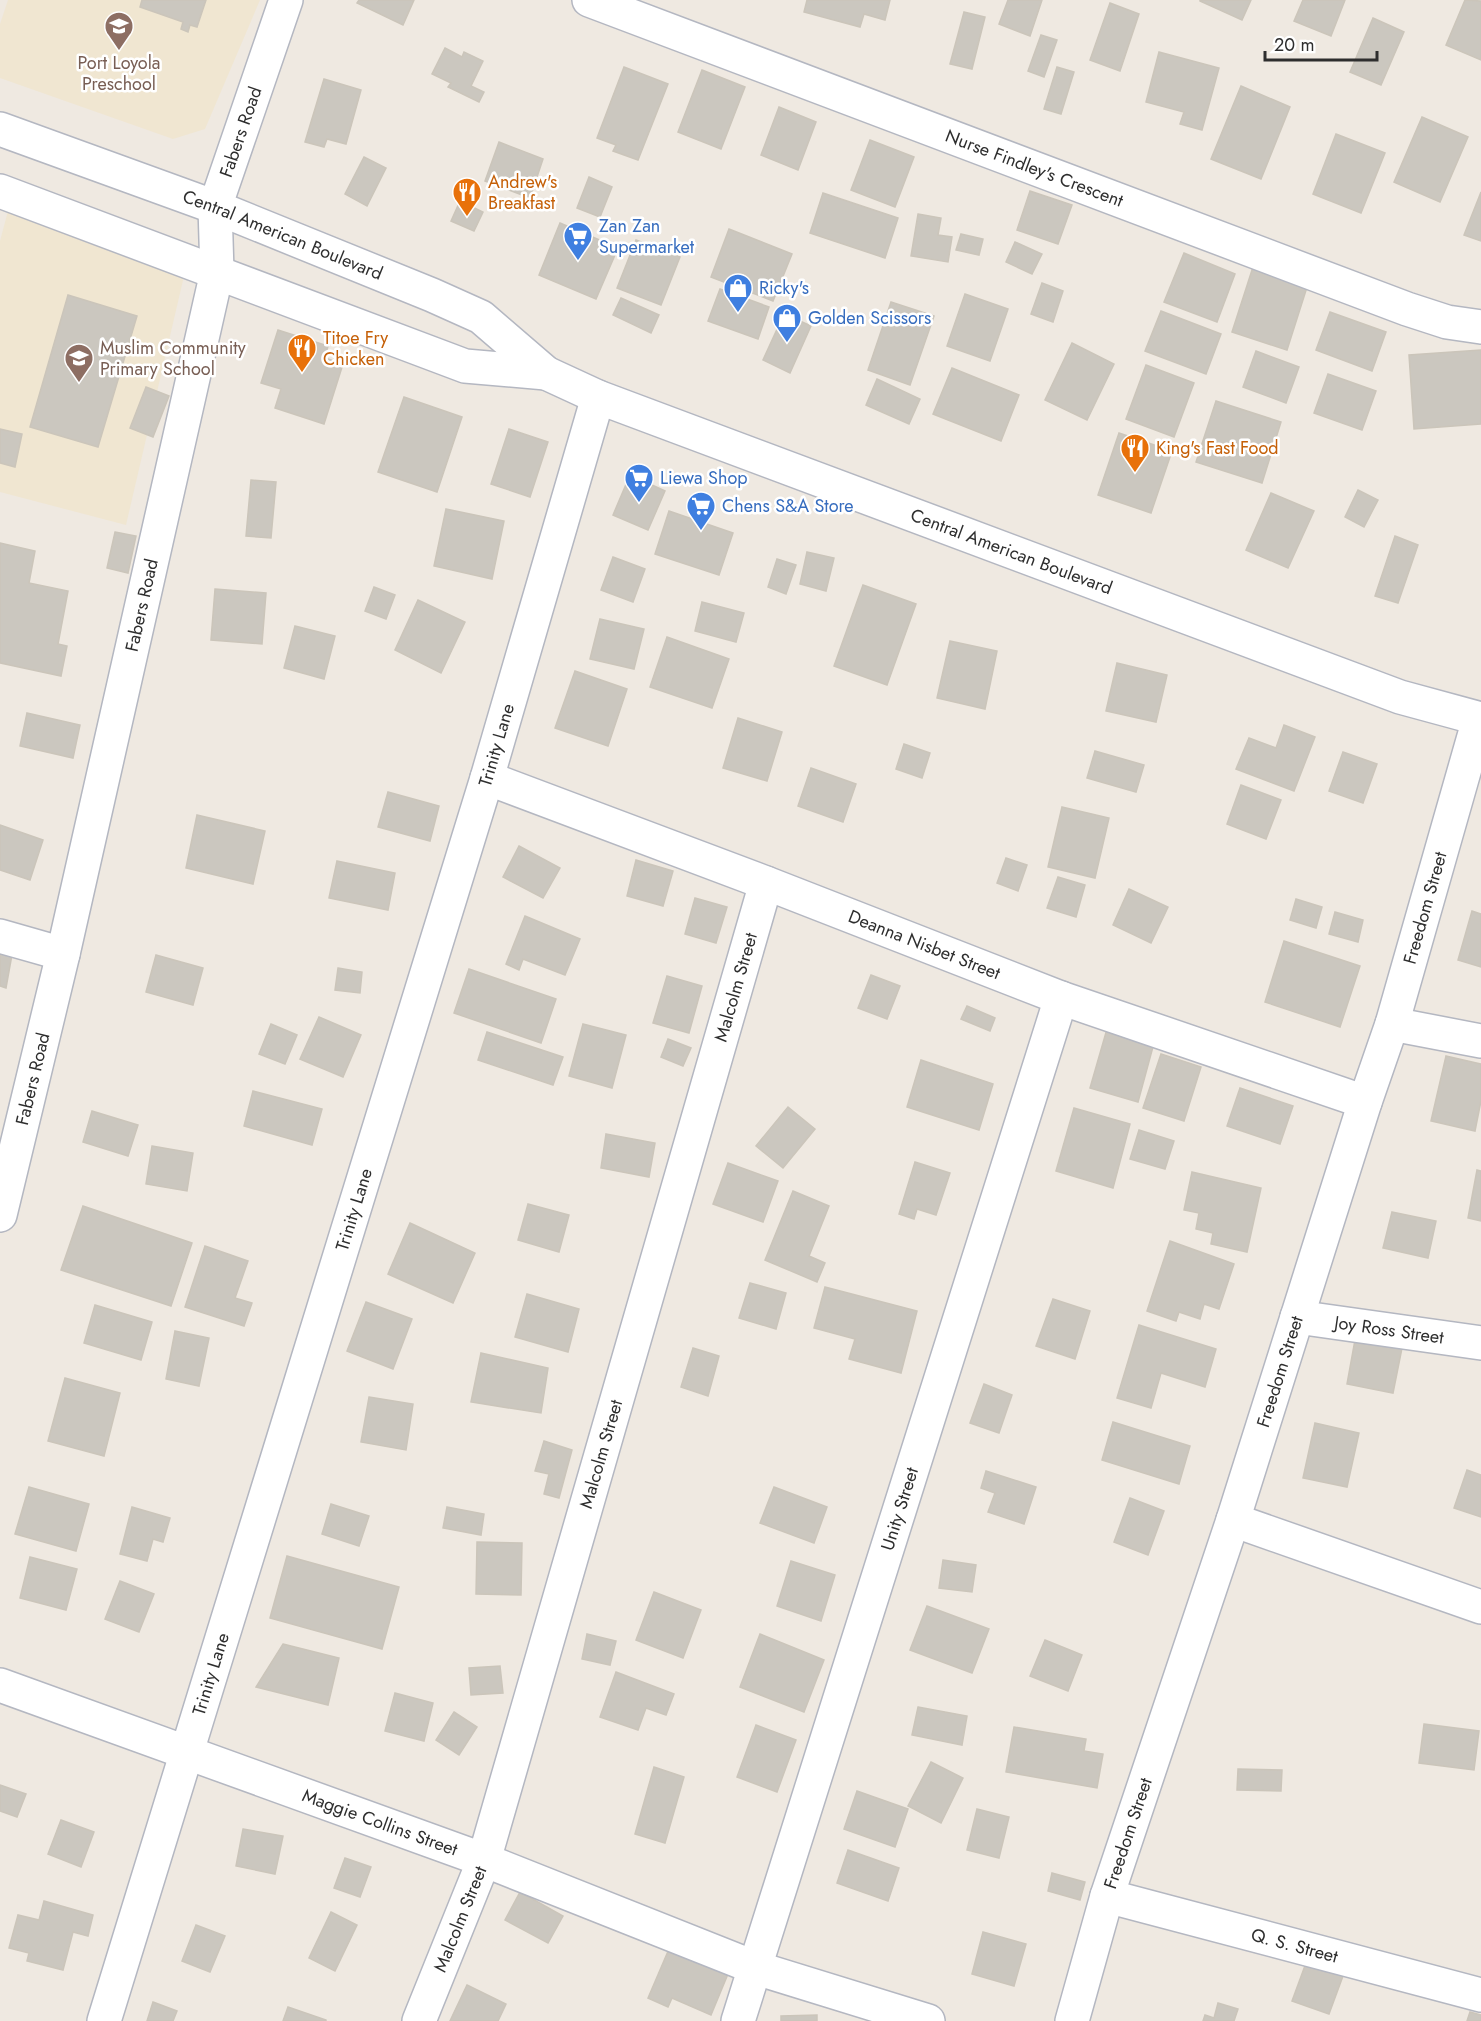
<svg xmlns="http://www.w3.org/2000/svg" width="1481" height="2021" font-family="Jost,sans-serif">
	<rect width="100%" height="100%" fill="#efe9e1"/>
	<g fill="#f0e6d1">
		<path d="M8,0H260L205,129L173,139L0,78V24Z"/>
		<path d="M8,211L184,276L126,525L0,492V241Z"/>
	</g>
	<g fill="#cbc7bf" stroke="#cbc5ba" stroke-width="1.5">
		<path d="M142,0H206L197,27L190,25L188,32L181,29L183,22L140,7Z"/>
		<path d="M359,0H414L403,25L357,3Z"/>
		<path d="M807,0H890L885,20L864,14L860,27L804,12Z"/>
		<path d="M1008,0H1042L1030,36L999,24Z"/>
		<path d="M1200,0H1251L1242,20L1200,1Z"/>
		<path d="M1303,0H1345L1331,36L1294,21Z"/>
		<path d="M1465,0L1481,1V60L1446,45Z"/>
		<path d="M1110,3L1139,14L1120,71L1090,60Z"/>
		<path d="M964,12L985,17L972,69L950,64Z"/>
		<path d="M1373,18L1404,32L1381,85L1350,72Z"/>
		<path d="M1041,35L1057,40L1044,77L1028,71Z"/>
		<path d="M445,48L462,57L464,52L483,61L471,86L484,92L479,102L448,87L451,83L432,74Z"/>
		<path d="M1159,52L1219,68L1202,130L1180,124L1184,112L1146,102Z"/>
		<path d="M624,67L668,84L638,160L613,151L616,145L597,138Z"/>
		<path d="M1057,67L1074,72L1061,114L1044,109Z"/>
		<path d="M702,70L745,87L721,149L678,132Z"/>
		<path d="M324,79L361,90L346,144L327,139L324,147L305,142Z"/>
		<path d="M1241,86L1290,107L1261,179L1211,159Z"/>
		<path d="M779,107L816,122L798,170L761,155Z"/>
		<path d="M1422,117L1468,137L1440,202L1394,182Z"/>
		<path d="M1336,134L1385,153L1361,213L1313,194Z"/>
		<path d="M870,140L914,157L895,207L851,190Z"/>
		<path d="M499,142L543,159L530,198L485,181Z"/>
		<path d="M364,157L386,168L367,206L345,194Z"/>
		<path d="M589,177L612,187L600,217L577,208Z"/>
		<path d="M1030,191L1072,205L1058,244L1017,230Z"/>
		<path d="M1481,192V241L1464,235Z"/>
		<path d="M823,193L898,218L885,258L810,233Z"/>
		<path d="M460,201L483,212L474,231L451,221Z"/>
		<path d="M918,214L941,218L938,235L952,237L948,262L911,256Z"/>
		<path d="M560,223L618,248L596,299L539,275Z"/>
		<path d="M729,229L792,254L773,301L711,277Z"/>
		<path d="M961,234L983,239L979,255L956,250Z"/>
		<path d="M636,240L680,257L661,305L617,288Z"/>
		<path d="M1015,242L1042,254L1032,274L1006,262Z"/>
		<path d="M1184,253L1235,274L1217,322L1164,302Z"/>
		<path d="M1253,267L1308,284L1287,350L1232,332Z"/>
		<path d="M1042,283L1063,291L1053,322L1031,314Z"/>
		<path d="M720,289L769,307L758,339L708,321Z"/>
		<path d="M965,294L1008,309L990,361L947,346Z"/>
		<path d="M68,295L137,316L98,447L30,427Z"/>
		<path d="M621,298L659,315L651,333L613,315Z"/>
		<path d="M891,302L934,316L910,385L868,370Z"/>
		<path d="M1161,311L1221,334L1206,374L1145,351Z"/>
		<path d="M1330,312L1386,332L1372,371L1316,350Z"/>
		<path d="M784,314L811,326L790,373L763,360Z"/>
		<path d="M278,330L328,346L325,358L343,364L324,424L275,408L281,389L261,383Z"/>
		<path d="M1072,343L1114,364L1087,420L1045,400Z"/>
		<path d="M1481,350V424L1414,429L1409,355Z"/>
		<path d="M1256,351L1299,367L1286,403L1243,387Z"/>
		<path d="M1146,365L1194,383L1174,437L1126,419Z"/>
		<path d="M952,368L1019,395L1001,441L933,414Z"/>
		<path d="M1328,374L1376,391L1362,430L1314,413Z"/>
		<path d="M877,379L920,399L909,424L866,405Z"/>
		<path d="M146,387L169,396L153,437L130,428Z"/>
		<path d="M404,397L462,417L437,492L378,472Z"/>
		<path d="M1216,401L1281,422L1262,483L1196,462Z"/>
		<path d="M0,429L22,434L15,467L0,463Z"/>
		<path d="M509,429L548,442L530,497L491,484Z"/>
		<path d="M1119,433L1172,451L1151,513L1098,495Z"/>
		<path d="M630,475L665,491L648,530L613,515Z"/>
		<path d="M251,480L276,482L271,538L246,536Z"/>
		<path d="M1358,490L1378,500L1364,527L1345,517Z"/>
		<path d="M1271,493L1314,511L1288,568L1246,550Z"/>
		<path d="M446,509L504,521L492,579L434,566Z"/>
		<path d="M669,511L733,533L719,575L655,554Z"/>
		<path d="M115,532L136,536L128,573L107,568Z"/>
		<path d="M1395,536L1418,545L1398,603L1375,596Z"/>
		<path d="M0,543L35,551L29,583L68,591L58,644L67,646L61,676L0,663Z"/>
		<path d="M807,552L834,558L826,591L800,584Z"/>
		<path d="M613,557L645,569L633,602L601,590Z"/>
		<path d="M777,559L796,565L786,594L768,587Z"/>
		<path d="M863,585L916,604L887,685L834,666Z"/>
		<path d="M374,587L395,595L386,619L365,611Z"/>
		<path d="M215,589L266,593L262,644L211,640Z"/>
		<path d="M418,600L465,622L441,673L395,650Z"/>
		<path d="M702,602L744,613L736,642L695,631Z"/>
		<path d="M600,619L644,629L634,669L590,659Z"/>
		<path d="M295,626L335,636L324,679L284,668Z"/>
		<path d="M667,637L729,659L712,708L650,687Z"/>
		<path d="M950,641L997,651L985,709L937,698Z"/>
		<path d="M1117,663L1167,675L1156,722L1106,711Z"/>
		<path d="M575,671L627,689L608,746L555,728Z"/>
		<path d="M27,713L80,725L73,758L20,746Z"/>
		<path d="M738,718L782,732L767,781L723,768Z"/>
		<path d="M1284,725L1315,737L1294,791L1236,769L1249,738L1276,748Z"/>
		<path d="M904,744L930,753L922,778L896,769Z"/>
		<path d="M1095,751L1144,765L1136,792L1087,778Z"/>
		<path d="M1343,752L1377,764L1363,803L1329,791Z"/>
		<path d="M811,768L856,784L843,822L798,806Z"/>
		<path d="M1241,785L1281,800L1266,839L1227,824Z"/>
		<path d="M388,792L439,806L430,841L378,827Z"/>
		<path d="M1062,807L1109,818L1095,878L1048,867Z"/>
		<path d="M197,815L265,831L253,884L186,868Z"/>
		<path d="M0,825L43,840L30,880L0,870Z"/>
		<path d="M519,846L560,868L543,898L503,877Z"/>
		<path d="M1006,858L1027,865L1018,891L997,883Z"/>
		<path d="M636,860L673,871L663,906L627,896Z"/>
		<path d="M337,861L395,873L388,910L329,898Z"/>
		<path d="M1058,877L1085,885L1076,917L1047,908Z"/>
		<path d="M1129,889L1168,907L1151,943L1113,925Z"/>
		<path d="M695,898L727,907L716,943L685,934Z"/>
		<path d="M1296,899L1322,907L1316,928L1290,920Z"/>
		<path d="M1472,911L1481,914V967L1458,960Z"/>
		<path d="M1335,912L1363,920L1358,942L1329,934Z"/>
		<path d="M525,916L580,939L565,975L523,959L519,970L506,964Z"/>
		<path d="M1284,941L1360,966L1340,1027L1265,1002Z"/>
		<path d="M0,947L13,949L6,988L0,986Z"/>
		<path d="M156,955L203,968L193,1005L146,992Z"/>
		<path d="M338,968L362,972L360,993L335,990Z"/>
		<path d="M469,969L556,999L541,1043L454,1013Z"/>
		<path d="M871,975L900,986L887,1019L858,1008Z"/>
		<path d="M667,976L702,986L689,1033L653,1023Z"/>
		<path d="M967,1006L995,1018L990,1031L961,1019Z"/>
		<path d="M319,1017L361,1035L343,1077L300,1059Z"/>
		<path d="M271,1024L297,1035L285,1064L259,1054Z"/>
		<path d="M583,1024L626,1035L612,1088L569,1076Z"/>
		<path d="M1107,1029L1154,1043L1138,1102L1090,1088Z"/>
		<path d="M487,1032L563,1057L553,1085L478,1060Z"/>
		<path d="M668,1039L691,1048L683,1066L661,1057Z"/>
		<path d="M1161,1054L1201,1067L1184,1121L1143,1108Z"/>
		<path d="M1446,1056L1481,1064V1101L1475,1131L1431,1121Z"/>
		<path d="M921,1060L993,1084L979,1130L907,1107Z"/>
		<path d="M1240,1088L1293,1106L1280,1144L1227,1126Z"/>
		<path d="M253,1091L322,1109L312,1145L244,1126Z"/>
		<path d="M788,1107L815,1129L783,1168L756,1146Z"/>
		<path d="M1074,1108L1130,1124L1113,1188L1056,1171Z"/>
		<path d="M92,1111L138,1125L128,1156L83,1142Z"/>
		<path d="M1139,1130L1174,1141L1165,1169L1130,1159Z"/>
		<path d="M606,1134L655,1143L649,1177L601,1168Z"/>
		<path d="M152,1146L193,1153L187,1191L146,1184Z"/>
		<path d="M915,1162L950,1173L936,1215L917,1209L914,1219L899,1214Z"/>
		<path d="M728,1163L778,1181L763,1222L713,1204Z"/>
		<path d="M1477,1170L1481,1171V1221L1468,1218Z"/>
		<path d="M1192,1172L1261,1188L1247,1252L1211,1244L1213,1233L1196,1229L1199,1213L1184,1210Z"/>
		<path d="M793,1191L829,1206L809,1256L825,1263L817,1282L765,1260Z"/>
		<path d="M528,1204L569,1215L559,1252L518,1240Z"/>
		<path d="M83,1206L192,1243L171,1306L61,1270Z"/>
		<path d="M1392,1212L1436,1221L1428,1258L1383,1248Z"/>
		<path d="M410,1223L475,1253L453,1303L388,1274Z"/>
		<path d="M1170,1241L1234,1264L1219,1309L1204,1304L1200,1319L1179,1312L1176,1321L1147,1311Z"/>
		<path d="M205,1246L248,1261L235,1298L252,1303L244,1326L185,1307Z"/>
		<path d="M750,1283L786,1293L776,1329L739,1318Z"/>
		<path d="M825,1287L917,1311L901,1373L849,1359L855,1339L814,1328Z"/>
		<path d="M527,1294L579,1309L568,1352L515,1337Z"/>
		<path d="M1053,1299L1090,1311L1075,1359L1036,1346Z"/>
		<path d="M366,1302L412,1319L393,1369L347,1351Z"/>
		<path d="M95,1305L152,1322L141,1360L84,1343Z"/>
		<path d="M1139,1325L1216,1349L1205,1387L1161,1373L1151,1408L1117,1398Z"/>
		<path d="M1357,1329L1404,1338L1393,1393L1347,1384Z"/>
		<path d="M175,1331L209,1338L199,1386L166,1379Z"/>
		<path d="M693,1348L719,1356L708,1396L681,1387Z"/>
		<path d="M481,1353L548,1368L541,1413L471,1402Z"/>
		<path d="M65,1378L120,1393L104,1456L48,1441Z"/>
		<path d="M984,1384L1012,1395L999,1433L970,1423Z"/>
		<path d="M369,1397L413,1404L406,1450L361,1442Z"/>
		<path d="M1113,1422L1190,1446L1179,1484L1102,1460Z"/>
		<path d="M1315,1423L1359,1433L1347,1487L1303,1478Z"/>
		<path d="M544,1441L572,1450L559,1498L544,1494L549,1474L535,1471Z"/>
		<path d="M1467,1470L1481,1475V1517L1454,1508Z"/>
		<path d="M986,1471L1036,1487L1024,1524L988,1512L995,1493L981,1488Z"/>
		<path d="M29,1487L89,1504L76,1551L15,1534Z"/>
		<path d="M774,1487L827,1507L814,1543L760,1523Z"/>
		<path d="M1130,1498L1164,1511L1148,1555L1114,1542Z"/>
		<path d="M331,1504L369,1516L359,1546L322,1534Z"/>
		<path d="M132,1507L170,1518L163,1542L153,1539L147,1561L120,1554Z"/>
		<path d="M447,1507L484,1514L481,1535L443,1528Z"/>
		<path d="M477,1542L522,1543L521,1595L476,1594Z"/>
		<path d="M287,1556L399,1587L382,1649L270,1618Z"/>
		<path d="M30,1557L77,1569L66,1610L20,1598Z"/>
		<path d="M943,1560L976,1565L972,1592L939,1588Z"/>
		<path d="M791,1561L835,1575L821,1621L777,1606Z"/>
		<path d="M120,1581L154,1594L139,1632L105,1619Z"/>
		<path d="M654,1592L701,1610L683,1658L636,1640Z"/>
		<path d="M927,1606L989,1629L972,1673L910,1650Z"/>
		<path d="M587,1634L616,1641L610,1665L582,1659Z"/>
		<path d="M760,1634L824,1660L804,1712L740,1687Z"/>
		<path d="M1045,1640L1082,1655L1068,1691L1030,1676Z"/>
		<path d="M283,1644L339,1658L328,1705L256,1687Z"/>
		<path d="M500,1666L503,1693L471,1695L469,1668Z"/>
		<path d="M616,1672L674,1694L666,1715L646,1708L638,1730L600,1717Z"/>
		<path d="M395,1693L433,1703L424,1741L385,1731Z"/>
		<path d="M918,1707L967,1716L962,1745L912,1735Z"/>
		<path d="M454,1712L477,1727L459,1755L436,1740Z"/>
		<path d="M1424,1724L1479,1731L1474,1770L1419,1763Z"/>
		<path d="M756,1725L796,1740L777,1792L737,1777Z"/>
		<path d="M1014,1727L1086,1739L1084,1751L1103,1754L1097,1788L1006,1772Z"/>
		<path d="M931,1762L963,1778L941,1823L908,1806Z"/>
		<path d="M654,1767L684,1777L665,1843L635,1834Z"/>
		<path d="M1238,1769L1282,1770L1281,1791L1237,1790Z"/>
		<path d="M0,1785L26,1794L17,1817L0,1811Z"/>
		<path d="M857,1791L908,1809L895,1847L844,1829Z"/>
		<path d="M977,1809L1009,1817L999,1858L967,1850Z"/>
		<path d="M61,1820L94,1832L81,1867L48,1854Z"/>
		<path d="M243,1829L283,1836L275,1874L236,1866Z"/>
		<path d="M848,1850L899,1868L888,1901L837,1883Z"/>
		<path d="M345,1858L371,1867L360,1897L334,1888Z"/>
		<path d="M1052,1873L1085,1882L1080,1900L1048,1891Z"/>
		<path d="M520,1892L563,1916L548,1943L505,1920Z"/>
		<path d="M44,1901L93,1915L88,1936L73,1932L63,1970L27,1961L29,1953L9,1948L18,1915L39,1920Z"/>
		<path d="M331,1912L357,1925L335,1971L309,1958Z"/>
		<path d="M196,1925L225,1936L210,1972L182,1961Z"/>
		<path d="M983,1932L1026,1944L1014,1986L972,1974Z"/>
		<path d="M669,1949L728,1974L711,2015L672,1998L668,2007L648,1998Z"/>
		<path d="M1306,1963L1343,1976L1329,2014L1292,2001Z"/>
		<path d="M467,1985L506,2004L498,2021H450Z"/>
		<path d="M153,2002L177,2011L173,2021H147Z"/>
		<path d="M1218,2003L1238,2009L1234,2021H1203L1205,2015L1214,2018Z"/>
		<path d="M288,2007L326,2020V2021H283Z"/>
		<path d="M1470,2012L1481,2015V2021H1467Z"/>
		<path d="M817,2015V2021H781V2016Z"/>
	</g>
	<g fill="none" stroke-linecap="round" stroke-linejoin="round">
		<g stroke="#b4b7c1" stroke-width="36">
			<g id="minor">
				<path id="s1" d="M589,0L1407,309L1447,322L1481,327"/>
				<path id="s2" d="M487,778L766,883L1061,998L1365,1102"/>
				<path d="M0,936L63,954"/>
				<path d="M1392,1024L1481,1041"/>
				<path id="s3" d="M1297,1317L1481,1343"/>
				<path d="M1233,1520L1481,1607"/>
				<path id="s4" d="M0,1685L484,1860L756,1968L928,2021"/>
				<path id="s5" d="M1107,1896L1481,1995"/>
				<path id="s6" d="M104,2021L487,778L598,397"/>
				<path id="s7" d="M419,2021L484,1860L766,883"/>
				<path id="s8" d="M738,2021L1061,998"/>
			</g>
		</g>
		<g stroke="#b4b7c1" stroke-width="36">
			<g id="tertiary">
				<path id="s9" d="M1072,2021L1107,1896L1233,1520L1365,1102L1392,1024L1479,719"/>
			</g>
		</g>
		<g stroke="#b4b7c1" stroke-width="36">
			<g id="secondary">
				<path id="s10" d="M0,129L215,207L432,295L481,317L546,373L598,397L1400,697L1481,719"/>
				<path d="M0,191L465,366L546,373"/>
				<path id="s11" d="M0,1215L63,954L217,272L215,207L286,0"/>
			</g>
		</g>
		<use href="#minor" stroke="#fff" stroke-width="33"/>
		<use href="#tertiary" stroke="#fff" stroke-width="33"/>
		<use href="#secondary" stroke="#fff" stroke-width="33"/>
	</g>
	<defs>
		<g id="school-pin" transform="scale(1.5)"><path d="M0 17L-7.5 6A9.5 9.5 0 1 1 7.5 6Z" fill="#8d6e63" stroke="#fff"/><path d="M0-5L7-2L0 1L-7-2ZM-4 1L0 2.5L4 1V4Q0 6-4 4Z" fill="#fff"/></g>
		<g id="restaurant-pin" transform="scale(1.5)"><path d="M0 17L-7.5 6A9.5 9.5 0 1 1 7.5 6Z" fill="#e8710a" stroke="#fff"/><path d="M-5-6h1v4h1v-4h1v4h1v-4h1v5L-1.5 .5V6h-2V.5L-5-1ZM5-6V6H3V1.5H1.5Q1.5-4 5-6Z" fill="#fff"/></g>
		<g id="supermarket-pin" transform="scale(1.5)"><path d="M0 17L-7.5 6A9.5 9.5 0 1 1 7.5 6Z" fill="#3f7fe0" stroke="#fff"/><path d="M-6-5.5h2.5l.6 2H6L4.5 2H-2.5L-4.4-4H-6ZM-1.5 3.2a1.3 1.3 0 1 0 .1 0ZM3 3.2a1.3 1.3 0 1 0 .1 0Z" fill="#fff"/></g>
		<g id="shop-pin" transform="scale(1.5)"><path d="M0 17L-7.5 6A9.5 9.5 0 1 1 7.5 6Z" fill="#3f7fe0" stroke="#fff"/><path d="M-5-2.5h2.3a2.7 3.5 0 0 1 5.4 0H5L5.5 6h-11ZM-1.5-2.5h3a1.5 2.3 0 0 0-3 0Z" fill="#fff"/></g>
	</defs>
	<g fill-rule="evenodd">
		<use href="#school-pin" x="119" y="26"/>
		<use href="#restaurant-pin" x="467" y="192"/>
		<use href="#supermarket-pin" x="578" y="236"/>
		<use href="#shop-pin" x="738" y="288"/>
		<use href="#shop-pin" x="787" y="318"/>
		<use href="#restaurant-pin" x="302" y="348"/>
		<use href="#school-pin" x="79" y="358"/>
		<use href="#restaurant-pin" x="1135" y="448"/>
		<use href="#supermarket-pin" x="639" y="478"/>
		<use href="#supermarket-pin" x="701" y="506"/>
	</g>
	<g text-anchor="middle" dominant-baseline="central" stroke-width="5" stroke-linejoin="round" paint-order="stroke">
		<g font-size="18" fill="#785e54" stroke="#fff">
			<text x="119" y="63">Port Loyola<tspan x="119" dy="21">Preschool</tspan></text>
			<text x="100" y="348" text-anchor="start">Muslim Community<tspan x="100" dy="21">Primary School</tspan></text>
		</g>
		<g font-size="18" fill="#2e2e2e" stroke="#fff">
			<text stroke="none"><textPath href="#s11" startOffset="1112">Fabers Road</textPath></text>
			<text stroke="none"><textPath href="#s1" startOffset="476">Nurse Findley's Crescent</textPath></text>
			<text stroke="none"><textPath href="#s10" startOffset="302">Central American Boulevard</textPath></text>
			<text stroke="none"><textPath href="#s10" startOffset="1101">Central American Boulevard</textPath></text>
			<text stroke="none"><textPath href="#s11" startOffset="626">Fabers Road</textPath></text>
			<text stroke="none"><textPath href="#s6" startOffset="1335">Trinity Lane</textPath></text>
			<text stroke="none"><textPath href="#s9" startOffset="1168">Freedom Street</textPath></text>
			<text stroke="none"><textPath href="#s2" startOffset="468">Deanna Nisbet Street</textPath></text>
			<text stroke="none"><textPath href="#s7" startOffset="1082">Malcolm Street</textPath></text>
			<text stroke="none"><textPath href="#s11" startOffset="140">Fabers Road</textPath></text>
			<text stroke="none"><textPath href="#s6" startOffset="849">Trinity Lane</textPath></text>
			<text stroke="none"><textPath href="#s3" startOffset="93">Joy Ross Street</textPath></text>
			<text stroke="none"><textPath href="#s9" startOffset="682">Freedom Street</textPath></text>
			<text stroke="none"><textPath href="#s7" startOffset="596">Malcolm Street</textPath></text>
			<text stroke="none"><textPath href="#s8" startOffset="537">Unity Street</textPath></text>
			<text stroke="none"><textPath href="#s6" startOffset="363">Trinity Lane</textPath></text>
			<text stroke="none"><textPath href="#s4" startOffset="404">Maggie Collins Street</textPath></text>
			<text stroke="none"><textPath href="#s9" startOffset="196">Freedom Street</textPath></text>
			<text stroke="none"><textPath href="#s7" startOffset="110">Malcolm Street</textPath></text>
			<text stroke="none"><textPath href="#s5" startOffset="194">Q. S. Street</textPath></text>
		</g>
		<g font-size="18" fill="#c56008" stroke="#fff" text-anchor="start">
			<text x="488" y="182">Andrew's<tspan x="488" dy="21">Breakfast</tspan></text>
			<text x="323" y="338">Titoe Fry<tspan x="323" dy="21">Chicken</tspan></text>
			<text x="1156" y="448">King's Fast Food</text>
		</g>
		<g font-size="18" fill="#366cbe" stroke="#fff" text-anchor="start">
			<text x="599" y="226">Zan Zan<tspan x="599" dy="21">Supermarket</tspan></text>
			<text x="759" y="288">Ricky's</text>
			<text x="808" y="318">Golden Scissors</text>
			<text x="660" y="478">Liewa Shop</text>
			<text x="722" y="506">Chens S&amp;A Store</text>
		</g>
	</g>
	<path d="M1265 51v9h112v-9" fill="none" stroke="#2e2e2e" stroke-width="3"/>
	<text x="1274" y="51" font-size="18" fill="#2e2e2e" stroke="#ffffff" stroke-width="4.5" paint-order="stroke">20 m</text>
</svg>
